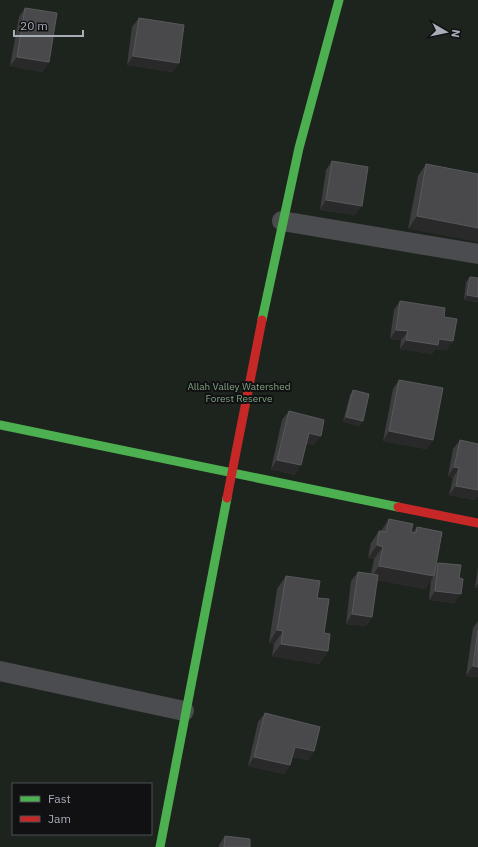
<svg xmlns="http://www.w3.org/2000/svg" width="478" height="847" font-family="'IBM Plex Sans',sans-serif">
	<rect width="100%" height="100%" fill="#171717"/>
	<path fill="#1d241e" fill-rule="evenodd" d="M0,0H478V847H0ZM13,784H151V834H13Z"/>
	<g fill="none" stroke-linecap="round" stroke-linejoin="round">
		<g stroke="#4b4c50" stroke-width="20">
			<path d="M282,221L478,254"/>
			<path d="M0,671L184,711"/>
		</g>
		<g stroke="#4caf50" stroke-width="9">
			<path d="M262,320L299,148L339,0"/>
			<path d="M0,425L398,507"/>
			<path d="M160,847L227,498"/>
		</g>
		<g stroke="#c62828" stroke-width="9">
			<path d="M227,498L262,320"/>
			<path d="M398,507L478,523"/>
		</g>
	</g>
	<g fill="#3d3d3f">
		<path d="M25,8L49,62L42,72L10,66L19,17Z"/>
		<path d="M139,18L173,72L127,65L132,27Z"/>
		<path d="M332,161L355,215L320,210L326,170Z"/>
		<path d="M426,164L478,174L408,229L418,176Z"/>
		<path d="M470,277L478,302L464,300L466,282Z"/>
		<path d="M400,301L444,317L447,350L435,349L432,354L400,349L401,340L390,339L394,310Z"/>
		<path d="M399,380L433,440L426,449L383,441L393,389Z"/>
		<path d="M353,390L363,421L359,426L343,422L350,395Z"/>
		<path d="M289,411L314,445L306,443L295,475L271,469L282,420Z"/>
		<path d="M460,440L478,490V496L475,500L449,495L453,478L448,476L453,449Z"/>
		<path d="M389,519L411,532H413L417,527L436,566L438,563L455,603L429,600L431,580L425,589L377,580L372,617L366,626L346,624L351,581L358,572L371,574L374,559L368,558L371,543L379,531H381Z"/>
		<path d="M478,567V588H475Z"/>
		<path d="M286,576L317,598L328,651L319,664L272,656L274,644L269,643L277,589Z"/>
		<path d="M478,621V677L466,676L473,628Z"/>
		<path d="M265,713L314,751L308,760L292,757L290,765L284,774L248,766L258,722Z"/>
		<path d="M225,836L250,847H219V845Z"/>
	</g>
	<g fill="#29292a">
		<path d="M133,56L179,63L173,72L127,65Z"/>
		<path d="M17,57L49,62L42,72L10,66Z"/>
		<path d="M326,200L362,206L355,215L320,210Z"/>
		<path d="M417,216L478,228V242L408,229Z"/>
		<path d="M467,295L478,297V302L464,300Z"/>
		<path d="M396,330L408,331L401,340L390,339Z"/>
		<path d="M439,339L453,341L447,350L435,349L432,354L400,349L406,340Z"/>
		<path d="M346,417L363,421L359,426L343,422Z"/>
		<path d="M389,431L433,440L426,449L383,441Z"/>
		<path d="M309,433L321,436L314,445L302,442Z"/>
		<path d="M277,460L301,465L295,475L271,469Z"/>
		<path d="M454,467L459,468L453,478L448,476Z"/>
		<path d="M456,486L478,490V496L475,500L449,495Z"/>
		<path d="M377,545L383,547L374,559L368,558Z"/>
		<path d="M379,566L434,576L425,589L370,579Z"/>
		<path d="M478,584V588H475Z"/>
		<path d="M435,591L461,594L455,603L429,600Z"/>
		<path d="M352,614L372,617L366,626L346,624Z"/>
		<path d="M277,630L283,631L274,644L269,643Z"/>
		<path d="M281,644L328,651L319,664L272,656Z"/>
		<path d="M473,666L478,667V677L466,676Z"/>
		<path d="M295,747L314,751L308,760L288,756Z"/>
		<path d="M254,757L290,765L284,774L248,766Z"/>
	</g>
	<g fill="#49494c" stroke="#58595d">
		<path d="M25,8L57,13L49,62L17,57Z"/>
		<path d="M139,18L184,25L179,63L133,56Z"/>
		<path d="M332,161L368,167L362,206L326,200Z"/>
		<path d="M426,164L478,174V228L417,216Z"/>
		<path d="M470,277L478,278V297L467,295Z"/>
		<path d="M400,301L445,308L444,317L457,319L453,341L439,339L438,345L406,340L408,331L396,330Z"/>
		<path d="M399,380L443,388L433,440L389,431Z"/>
		<path d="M353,390L369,394L363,421L346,417Z"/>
		<path d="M289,411L324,420L321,436L309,433L301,465L277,460Z"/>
		<path d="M460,440L478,444V490L456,486L459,468L454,467Z"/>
		<path d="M389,519L413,524L411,532L416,533L417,527L442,532L434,576L379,566L383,547L377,545L379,531L386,532Z"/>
		<path d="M438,563L461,565L459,578L463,579L461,594L435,591Z"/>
		<path d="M358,572L378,575L372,617L352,614Z"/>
		<path d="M286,576L320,581L317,598L329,599L324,633L330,634L328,651L281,644L283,631L277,630Z"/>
		<path d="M478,630V667L473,666Z"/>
		<path d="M265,713L320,727L314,751L295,747L290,765L254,757Z"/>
		<path d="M225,836L250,839V847H224Z"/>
	</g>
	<g text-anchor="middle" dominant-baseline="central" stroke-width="4" stroke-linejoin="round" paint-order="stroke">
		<g font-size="10" fill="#7fa381" stroke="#111113">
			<text x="239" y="386">Allah Valley Watershed<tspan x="239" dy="12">Forest Reserve</tspan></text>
		</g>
	</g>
	<rect x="12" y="783" width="140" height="52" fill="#111113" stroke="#4d4f55"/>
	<rect x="20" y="796" width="20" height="6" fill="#4caf50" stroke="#4d4f55"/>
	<text x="48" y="803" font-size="12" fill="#a8adb8">Fast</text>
	<rect x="20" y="816" width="20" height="6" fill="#c62828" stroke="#4d4f55"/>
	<text x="48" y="823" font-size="12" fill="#a8adb8">Jam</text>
	<g transform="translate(446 32) rotate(99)" stroke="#111113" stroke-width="3" paint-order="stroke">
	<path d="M0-3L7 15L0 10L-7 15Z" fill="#a8adb8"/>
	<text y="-6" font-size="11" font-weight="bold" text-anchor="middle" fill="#a8adb8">N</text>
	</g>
	<path d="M14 30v6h69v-6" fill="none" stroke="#a8adb8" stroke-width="2"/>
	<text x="20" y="30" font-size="12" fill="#a8adb8" stroke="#111113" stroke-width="3" paint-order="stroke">20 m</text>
</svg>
